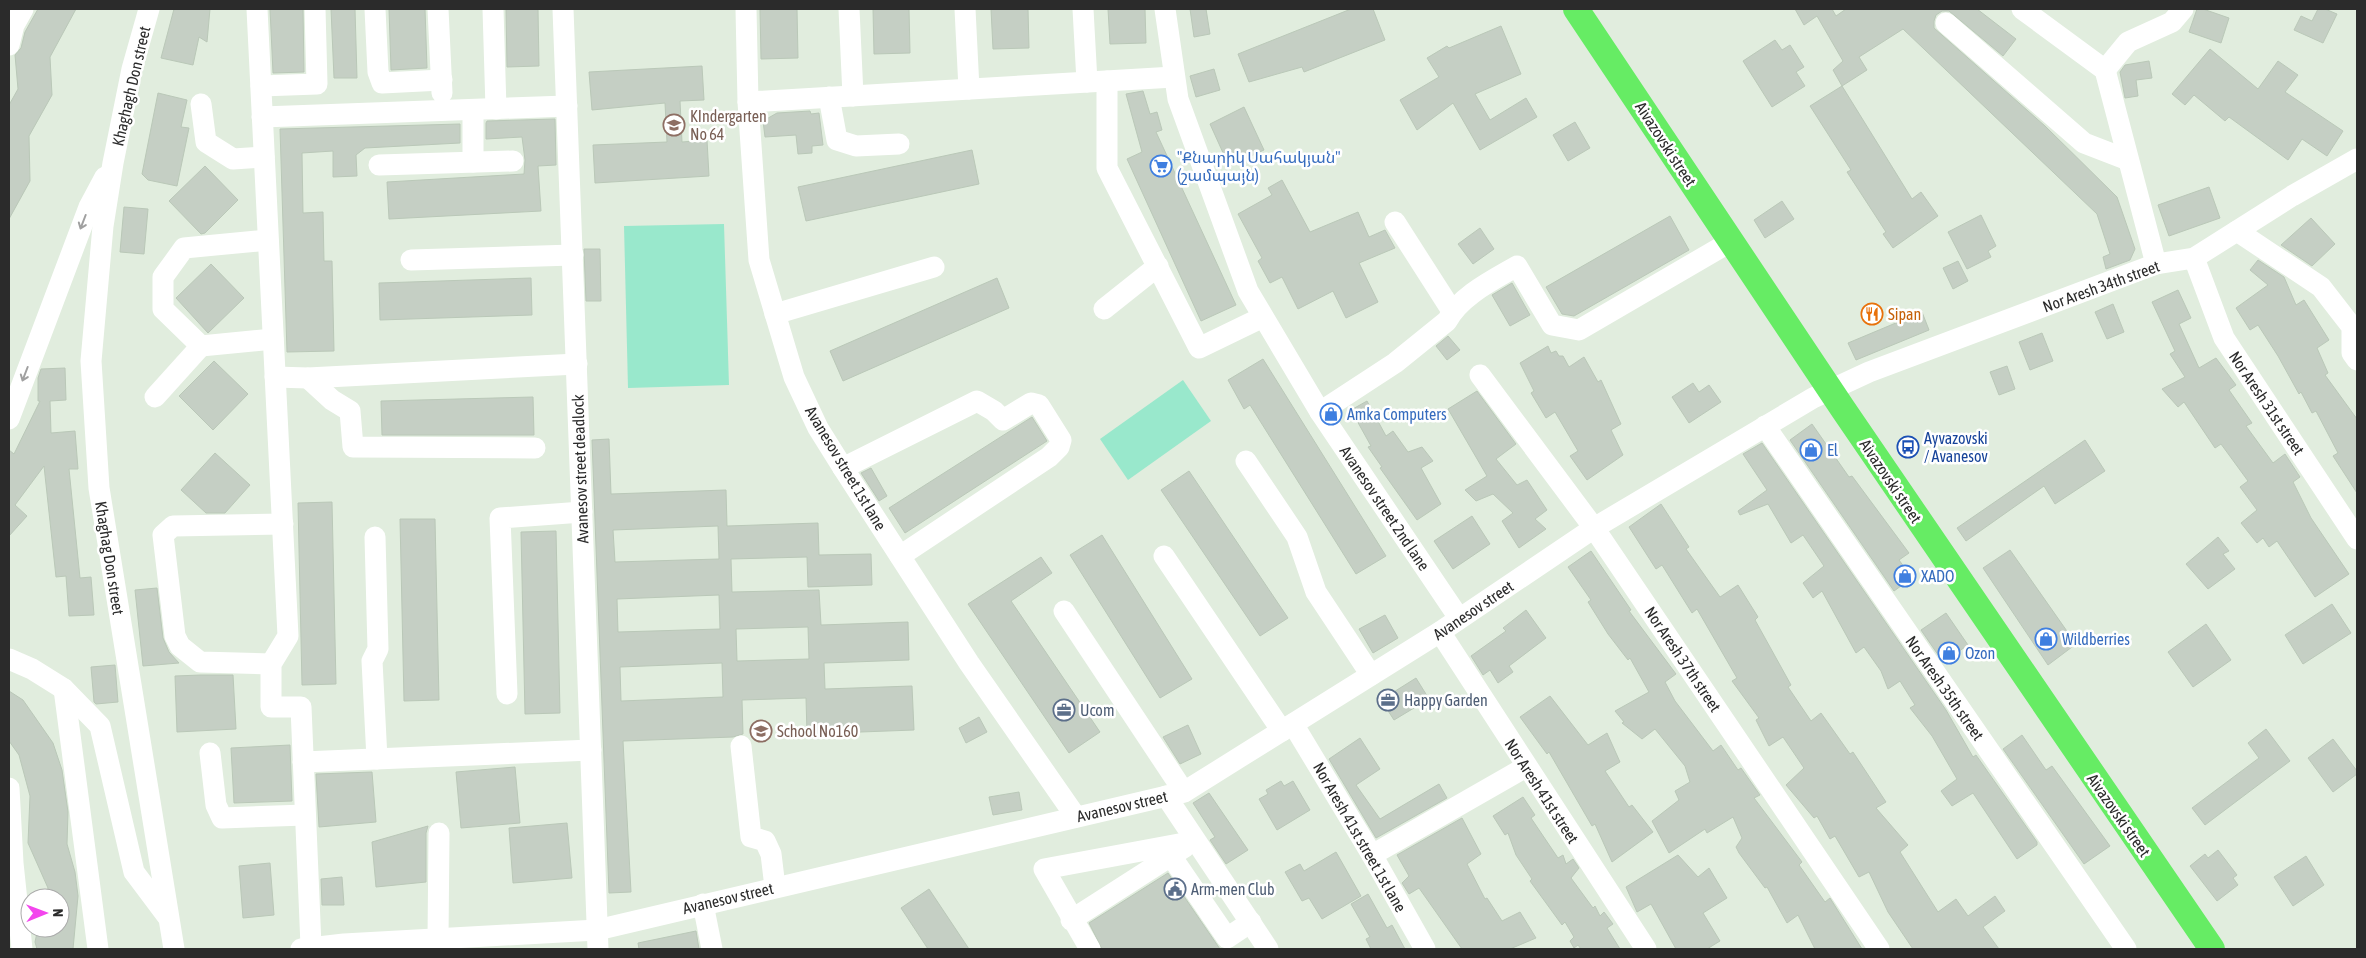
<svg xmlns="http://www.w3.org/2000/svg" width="2366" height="958" font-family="'Asap Condensed','Noto Sans Armenian',sans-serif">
	<rect width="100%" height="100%" fill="#e1edde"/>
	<g fill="#99e8cc">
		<path d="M724,224L729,385L628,388L624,226Z"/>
		<path d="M1183,380L1211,421L1128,480L1100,439Z"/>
	</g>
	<g fill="#c5cfc4" stroke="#bac8b8" fill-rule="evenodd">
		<path d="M38,9H76L50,57L52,95L29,136L30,181L9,219V105L18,89L15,55L21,48L25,32Z"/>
		<path d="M174,9H210L207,42L199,37L193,65L161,58Z"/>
		<path d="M270,9H303L304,72L273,73Z"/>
		<path d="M331,9H355L357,78H334Z"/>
		<path d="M389,9H425L427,68L391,70Z"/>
		<path d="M506,9H538L539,66L507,67Z"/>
		<path d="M760,9H797L798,58L761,59Z"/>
		<path d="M873,9H909L910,53L874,54Z"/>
		<path d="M991,9H1028L1029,48L993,49Z"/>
		<path d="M1108,9H1145L1146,43L1110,44Z"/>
		<path d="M1190,9H1206L1210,34L1194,37Z"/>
		<path d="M1351,9H1373L1385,40L1304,72L1302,67L1249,82L1238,54Z"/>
		<path d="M1795,9H1832L1836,16L1846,9H1977L2016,39L2003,56L1949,11H1942L1936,15L1934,21V28L2045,126L2117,197L2135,249L2130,260L2106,269L2103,257L2110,254L2097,214L1903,29L1859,57L1867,70L1842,86L1833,70L1843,61L1817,16L1804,25Z"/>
		<path d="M2197,9H2203L2229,18L2221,43L2189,32Z"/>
		<path d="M2318,9H2325L2337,14L2323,43L2294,30L2301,16L2312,21Z"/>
		<path d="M1501,26L1521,74L1475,94L1490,120L1526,98L1537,117L1480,150L1453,103L1417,130L1400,100L1439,77L1427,58L1447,46L1449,48Z"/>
		<path d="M1775,40L1782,50L1790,45L1804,67L1796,72L1805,86L1772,107L1743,61Z"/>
		<path d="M2210,49L2258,89L2278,61L2298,75L2285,92L2343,131L2327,156L2302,139L2288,160L2229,117L2225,121L2194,95L2185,105L2172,94Z"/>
		<path d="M2149,61L2152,78L2136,80L2138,96L2125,98L2120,72L2125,65Z"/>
		<path d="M702,66L704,100L680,101L682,142L707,140L709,176L595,183L593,145L667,142L665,103L592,110L589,72Z"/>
		<path d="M1214,69L1220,90L1196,97L1190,76Z"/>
		<path d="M1842,86L1912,199L1921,192L1938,216L1893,248L1883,234L1886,232L1847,172L1851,170L1810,106Z"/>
		<path d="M1143,91L1150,114L1157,112L1162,130L1156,132L1236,305L1201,321L1127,159L1142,152L1126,94Z"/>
		<path d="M158,93L187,100L181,127L189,128L177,186L148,180L142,174Z"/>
		<path d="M1244,107L1264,150L1229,166L1210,124Z"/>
		<path d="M810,111L811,114L819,113L823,145L812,146V153L798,154L796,135L765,137L763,121L777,113Z"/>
		<path d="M555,119L556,165L538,166L541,211L389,219L387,182L524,174L525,160L522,137L486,139V123L487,121Z"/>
		<path d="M1575,122L1590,148L1568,161L1553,135Z"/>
		<path d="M460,124V143L365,148L356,155L357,176L333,177V151L302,153L303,213L323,212L324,261H332L334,351L287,352L280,129Z"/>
		<path d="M972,150L979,184L806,221L798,187Z"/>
		<path d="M205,166L238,200L205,233L201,234L169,201Z"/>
		<path d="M1282,180L1310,232L1358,212L1369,237L1385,230L1395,248L1359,263L1378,302L1346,318L1333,291L1298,309L1282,277L1270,283L1258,261L1262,258L1238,214L1272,195L1268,188Z"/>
		<path d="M2209,187L2220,218L2169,236L2158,205Z"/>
		<path d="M1782,201L1794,219L1765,238L1754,220Z"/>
		<path d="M124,207L148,209L144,254L120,252Z"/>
		<path d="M1981,215L1996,246L1988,251L1991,257L1967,269L1948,232Z"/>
		<path d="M1670,216L1689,250L1574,316L1562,314L1546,287Z"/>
		<path d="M2311,218L2335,244L2312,266L2281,245Z"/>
		<path d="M1480,228L1494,249L1473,264L1458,244Z"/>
		<path d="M584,249H600L601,301H586Z"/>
		<path d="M2258,260L2284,277L2296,305L2304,300L2329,340L2317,348L2328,373L2325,375L2357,419V493L2333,456L2338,453L2316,411L2312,413L2301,392L2299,394L2278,356L2258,325L2250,330L2236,308L2268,285L2250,270Z"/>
		<path d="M1958,261L1968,281L1953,289L1943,268Z"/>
		<path d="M211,264L244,298L208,333L176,298Z"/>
		<path d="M531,278L532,315L380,320L379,283Z"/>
		<path d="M997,278L1009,308L843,381L830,351Z"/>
		<path d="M1512,283L1530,315L1510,326L1492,295Z"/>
		<path d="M2178,290L2191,318L2179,324L2199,368L2216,358L2236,385L2229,390L2252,423L2246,426L2273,463L2285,454L2300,477L2293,482L2311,518L2349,574L2315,597L2277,541L2269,547L2263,538L2257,543L2241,523L2257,510L2240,487L2248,481L2221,444L2215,448L2184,402L2178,407L2162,389L2185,377L2170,354L2175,351L2152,302Z"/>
		<path d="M2113,304L2124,332L2107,339L2095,312Z"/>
		<path d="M1922,312L1929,330L1856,360L1848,343Z"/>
		<path d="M2042,333L2053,361L2030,370L2019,342Z"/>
		<path d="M1448,336L1460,350L1447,360L1436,346Z"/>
		<path d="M1548,346L1551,353L1556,351L1559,356H1563L1569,367L1584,357L1598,382L1601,380L1621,424L1611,430L1623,455L1587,480L1570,456L1578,451L1555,412L1546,418L1531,393L1534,391L1520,363Z"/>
		<path d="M1263,359L1386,556L1356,574L1250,405L1244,409L1228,380Z"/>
		<path d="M214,361L248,394L213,430L179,396Z"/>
		<path d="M2007,366L2015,389L1999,395L1990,372Z"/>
		<path d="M65,368L66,400L50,401L51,433L75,431L78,469H69L80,578L91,577L94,615L69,616L66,576L56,577L44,466L15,505L27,516L9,536V450L14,454L40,401H38V378L41,369Z"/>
		<path d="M1693,383L1699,392L1709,385L1721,402L1689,423L1672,397Z"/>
		<path d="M1477,391L1516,444L1496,459L1517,485L1527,480L1547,510L1535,519L1546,529L1519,548L1502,521L1513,513L1493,494L1476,501L1465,490L1487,476L1448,409Z"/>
		<path d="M533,397L534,435H382L381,401Z"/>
		<path d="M1367,401L1386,436L1393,431L1408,452L1422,447L1433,461L1421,468L1441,504L1417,520L1380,468L1382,467L1368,447L1371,446L1351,410Z"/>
		<path d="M1032,417L1047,441L905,533L889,508Z"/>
		<path d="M1812,424L1849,477L1852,476L1909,553L1899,560L1912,578L1894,591L1790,440Z"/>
		<path d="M609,439L611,494L726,490L727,526L818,523L819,555L871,554L872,585L808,587L807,557L731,559L732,592L819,590L821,625L908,622L909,660L824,663L825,689L912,686L914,730L807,734L806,698L742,700L743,734L733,737L623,741L631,892L609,893L592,440ZM718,526L719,559L615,562L613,530ZM719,595L720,629L618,632L617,599ZM808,627L809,659L737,661L736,629ZM722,663L723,697L621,701L620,667Z"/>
		<path d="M2085,440L2105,471L2055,504L2044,486L1966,541L1957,528Z"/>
		<path d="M1762,443L1946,710L1973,757L1976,755L2037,842V845L2017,859L1973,793L1952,806L1941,791L1957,779L1932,736L1910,708L1915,705L1900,681L1888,689L1881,671L1864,647L1856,653L1822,591L1813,598L1803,583L1824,566L1803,535L1791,543L1768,504L1740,515L1738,511L1767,490L1743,454Z"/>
		<path d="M215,453L250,485L225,513H206L181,490Z"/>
		<path d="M871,468L887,496L879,501L861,473Z"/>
		<path d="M1189,471L1288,618L1260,636L1161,490Z"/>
		<path d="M332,502L336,684L302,685L298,503Z"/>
		<path d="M1661,504L1689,547L1686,549L1720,597L1738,585L1758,617L1755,620L1791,685L1788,687L1811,721L1821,713L1850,754L1853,752L1886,802L1876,808L1908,845L1900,852L1938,912L1956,899L1968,916L1995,896L2005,911L1983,927L1999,949H1913L1888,912L1869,872L1859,877L1835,836L1830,839L1817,816L1814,818L1786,785L1804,768L1783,737L1769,746L1756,720L1759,718L1732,681L1737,678L1697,609L1692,613L1662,565L1656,569L1629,527Z"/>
		<path d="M1472,516L1490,544L1453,569L1434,541Z"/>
		<path d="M400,519H435L439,700L404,701Z"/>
		<path d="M556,531L560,713L525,714L521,532Z"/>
		<path d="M1102,535L1192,679L1160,698L1070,555Z"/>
		<path d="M2218,537L2229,551L2223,554L2235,569L2208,589L2186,564Z"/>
		<path d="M2010,550L2076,644L2048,665L1983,568Z"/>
		<path d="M1591,551L1631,610L1629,611L1676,674L1665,682L1675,701L1713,751L1721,745L1738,770L1741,768L1760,795L1754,798L1802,862L1799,865L1825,902L1830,898L1862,949H1815L1798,915L1787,923L1767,887L1765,888L1739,853L1736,847L1742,838L1733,817L1707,833L1705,829L1669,853L1652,821L1679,800L1675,791L1690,782L1685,766L1655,729L1642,739L1622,723L1624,722L1615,711L1649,692L1630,658L1628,660L1608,634L1588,602L1591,600L1568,567Z"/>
		<path d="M1041,557L1052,573L1011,601L1100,732L1069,753L968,604Z"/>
		<path d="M157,588L163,638L169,652L179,663L143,666L135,590Z"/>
		<path d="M2332,604L2351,633L2303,664L2285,635Z"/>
		<path d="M1526,610L1546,638L1509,666L1513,672L1498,683L1490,670L1483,675L1471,656L1506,631L1503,628Z"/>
		<path d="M1946,613L1968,645L1943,662L1921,630Z"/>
		<path d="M1385,615L1398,638L1373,653L1359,629Z"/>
		<path d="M2206,624L2231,660L2193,687L2168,652Z"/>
		<path d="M115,665L118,702L96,704L94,702L91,667Z"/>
		<path d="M201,675H233L236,729L177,732L175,676Z"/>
		<path d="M1416,678L1429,699L1394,720L1381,700Z"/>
		<path d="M9,691L23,700L53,743L62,770L68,812L67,844L75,872L78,896L73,949H37L35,942L38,928H60V898H46L48,888L28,843L30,796L19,755L9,741Z"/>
		<path d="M1550,696L1588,745L1607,733L1620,762L1605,771L1629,807L1632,805L1653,832L1612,862L1595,824L1592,826L1549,752L1547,754L1520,717Z"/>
		<path d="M979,717L987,732L966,743L959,728Z"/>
		<path d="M1188,725L1201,754L1180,764L1163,737Z"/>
		<path d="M2266,729L2290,761L2205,825L2192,808L2259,758L2248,743Z"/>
		<path d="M2022,735L2046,770L2052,766L2110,846L2084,864L2003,749Z"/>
		<path d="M1360,738L1380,769L1356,785L1380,819L1439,784L1447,798L1376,838L1329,759Z"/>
		<path d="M2333,739L2357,771V774L2333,792L2308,758Z"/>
		<path d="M290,745L292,801L234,803L231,748Z"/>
		<path d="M515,767L520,823L461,828L456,772Z"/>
		<path d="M372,772L376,822L319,827L316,774Z"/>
		<path d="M1281,781L1284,786L1293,781L1310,810L1277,830L1259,799L1268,794L1266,790Z"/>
		<path d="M1019,792L1022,810L993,815L989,797Z"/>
		<path d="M1209,793L1248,850L1226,864L1210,840L1215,837L1193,803Z"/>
		<path d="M1523,797L1535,815L1531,818L1558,858L1563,855L1566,864L1573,859L1579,868L1571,878L1593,908L1595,906L1600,916L1604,912L1613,924L1607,928L1620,949H1581L1578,945L1574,948L1570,941L1574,937L1565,922L1562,925L1530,881L1532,879L1516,855L1508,833L1505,835L1493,816Z"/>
		<path d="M1462,818L1481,854L1467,864L1485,899L1487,898L1502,921L1520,912L1536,938L1510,949H1462L1419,888L1409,894L1402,883L1409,876L1397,855Z"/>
		<path d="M567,823L572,878L513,883L509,828Z"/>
		<path d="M428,826L426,833V882L376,887L372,842Z"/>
		<path d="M2218,850L2237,875L2233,878L2238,885L2217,901L2190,866L2205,854L2208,858Z"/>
		<path d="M1336,852L1361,896L1322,919L1309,898L1302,901L1285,872L1300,864L1304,871Z"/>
		<path d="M1678,855L1698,877L1709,868L1727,898L1703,913L1720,941L1707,949H1676L1651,904L1637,912L1626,887Z"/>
		<path d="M2306,856L2324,885L2293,906L2274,877Z"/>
		<path d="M270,863L274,915L243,918L239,866Z"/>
		<path d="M1168,873L1220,949H1102L1089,923Z"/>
		<path d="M342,877L344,905H322L321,879Z"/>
		<path d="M929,889L969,949H928L901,908Z"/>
		<path d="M1368,894L1387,928L1392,925L1405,949H1371L1366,939L1370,937L1351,904Z"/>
		<path d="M696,931L699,949H639L638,943Z"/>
	</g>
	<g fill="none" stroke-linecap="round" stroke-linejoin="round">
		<g stroke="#fff" stroke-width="21">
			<path d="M149,9L132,69L113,163L103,226L91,361L99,488L174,949"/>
			<path d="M257,9L288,636L271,664V707H301L311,946"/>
			<path d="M375,9L378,72L382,83L442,80"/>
			<path d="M438,9L442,93"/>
			<path d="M493,9L496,109"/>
			<path d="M563,9L598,949"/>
			<path d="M746,9L748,102L759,260L794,377L818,428L843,468L969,663L1076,817"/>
			<path d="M849,9L853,96"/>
			<path d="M965,9L969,89"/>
			<path d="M1083,9L1087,82"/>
			<path d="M1165,9L1178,99L1248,291L1320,412L1459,618"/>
			<path d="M2022,9L2105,70L2156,264"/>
			<path d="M1946,23L2084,143L2128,160"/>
			<path d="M9,45L14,25L23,9"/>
			<path d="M2105,70L2128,42L2172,22L2183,9"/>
			<path d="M1107,81V168L1199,348L1263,317"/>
			<path d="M261,86L317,84L315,9"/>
			<path d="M829,97L837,140L856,146L899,144"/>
			<path d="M748,102L1174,77"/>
			<path d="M201,104L206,142L233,159L264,157"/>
			<path d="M473,110V162"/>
			<path d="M262,117L567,106"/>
			<path d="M379,165L513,161"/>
			<path d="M1395,222L1452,311"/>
			<path d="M2237,231L2321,287L2352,327V353L2357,360"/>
			<path d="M268,240L184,248L163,277V309L201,346L273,339"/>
			<path d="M2194,258L2224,338L2357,539"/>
			<path d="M411,260L573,255"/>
			<path d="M1104,309L1158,266"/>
			<path d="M775,314L934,267"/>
			<path d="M1480,375L1594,528L1879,949"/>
			<path d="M275,377L308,378L577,364"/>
			<path d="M308,378L332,400L350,411L353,447L535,448"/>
			<path d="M155,397L201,346"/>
			<path d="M1320,412L1395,363L1447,321C1460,296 1493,280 1517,266L1552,325L1579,330L1730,242"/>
			<path d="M9,419L89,207L105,177"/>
			<path d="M1765,426L2126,949"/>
			<path d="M1246,461L1297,537L1316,592L1371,675"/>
			<path d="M843,468L977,401L994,411L1003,420L1031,403L1039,405L1061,440L1059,447L1049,457L900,556"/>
			<path d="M375,537L378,649L372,661L377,759"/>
			<path d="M1164,556L1282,731"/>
			<path d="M1064,611L1184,792"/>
			<path d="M1440,632L1646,949"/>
			<path d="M9,659L32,669L64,689L100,726L134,872L167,916"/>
			<path d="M271,664L200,662L180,646L175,636L163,535L173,526L283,524"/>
			<path d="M64,689L98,949"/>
			<path d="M507,694L500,518L582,512"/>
			<path d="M1293,724L1372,855L1425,949"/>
			<path d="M741,746L751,837L765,841L771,854L775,887"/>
			<path d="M210,753L216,805L222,818L305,815"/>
			<path d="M303,762L591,750"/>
			<path d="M9,788L13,863L22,949"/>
			<path d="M1166,796L1268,949"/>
			<path d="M1372,855L1526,767"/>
			<path d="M1171,856L1227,938L1251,922"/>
			<path d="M703,904L712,949"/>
			<path d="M1071,920L1185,847"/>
			<path d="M438,939L439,833"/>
			<path d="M301,949L344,944L597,930L1184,792L1440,632L1594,528L1813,398L1869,372L2156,264L2194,258L2292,196L2357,159"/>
			<path d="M1090,949L1044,869L1195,841"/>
		</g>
		<path stroke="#66ec64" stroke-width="26" d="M1576,9L1843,409L2212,949"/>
	</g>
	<defs><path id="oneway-shaft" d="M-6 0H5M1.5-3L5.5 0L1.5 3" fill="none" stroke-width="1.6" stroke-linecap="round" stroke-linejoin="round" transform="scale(1.25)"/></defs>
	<g stroke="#a0a0a0">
		<use href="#oneway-shaft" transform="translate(83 222) rotate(111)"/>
		<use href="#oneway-shaft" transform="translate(25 374) rotate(111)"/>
	</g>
	<defs>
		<g id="school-ring" transform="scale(1.125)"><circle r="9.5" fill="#fff" stroke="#8d6e63" stroke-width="1.5"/><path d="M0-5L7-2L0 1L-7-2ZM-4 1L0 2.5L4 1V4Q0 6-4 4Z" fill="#8d6e63"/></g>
		<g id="supermarket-ring" transform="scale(1.125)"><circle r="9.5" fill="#fff" stroke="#3f7fe0" stroke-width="1.5"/><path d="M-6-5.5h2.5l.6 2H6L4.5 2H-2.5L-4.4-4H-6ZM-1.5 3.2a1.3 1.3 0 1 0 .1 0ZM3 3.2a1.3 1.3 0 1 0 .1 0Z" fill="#3f7fe0"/></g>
		<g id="restaurant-ring" transform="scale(1.125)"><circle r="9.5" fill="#fff" stroke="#e8710a" stroke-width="1.5"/><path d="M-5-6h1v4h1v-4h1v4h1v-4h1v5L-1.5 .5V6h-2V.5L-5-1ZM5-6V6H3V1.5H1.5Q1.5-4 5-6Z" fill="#e8710a"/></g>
		<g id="shop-ring" transform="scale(1.125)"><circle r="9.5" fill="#fff" stroke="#3f7fe0" stroke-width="1.5"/><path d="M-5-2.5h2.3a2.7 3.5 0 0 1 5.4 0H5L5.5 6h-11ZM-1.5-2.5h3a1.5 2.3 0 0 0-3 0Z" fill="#3f7fe0"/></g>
		<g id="bus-ring" transform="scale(1.125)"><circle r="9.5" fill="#fff" stroke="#1a4fb4" stroke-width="1.5"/><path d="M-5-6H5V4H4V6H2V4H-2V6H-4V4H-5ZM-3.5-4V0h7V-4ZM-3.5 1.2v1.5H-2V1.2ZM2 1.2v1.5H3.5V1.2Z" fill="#1a4fb4"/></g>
		<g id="office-ring" transform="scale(1.125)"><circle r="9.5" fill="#fff" stroke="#5c6f8a" stroke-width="1.5"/><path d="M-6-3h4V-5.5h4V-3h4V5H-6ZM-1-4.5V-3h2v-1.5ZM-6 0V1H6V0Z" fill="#5c6f8a"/></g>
		<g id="civic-ring" transform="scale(1.125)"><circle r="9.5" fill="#fff" stroke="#5c6f8a" stroke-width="1.5"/><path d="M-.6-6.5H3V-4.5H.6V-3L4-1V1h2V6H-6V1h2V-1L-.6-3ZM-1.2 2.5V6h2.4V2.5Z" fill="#5c6f8a"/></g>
	</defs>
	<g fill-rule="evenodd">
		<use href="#school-ring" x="674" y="125"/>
		<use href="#supermarket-ring" x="1161" y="166"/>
		<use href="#restaurant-ring" x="1872" y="314"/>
		<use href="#shop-ring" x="1331" y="414"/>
		<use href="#bus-ring" x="1908" y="447"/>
		<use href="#shop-ring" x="1811" y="450"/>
		<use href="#shop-ring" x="1905" y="576"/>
		<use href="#shop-ring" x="2046" y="639"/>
		<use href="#shop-ring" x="1949" y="653"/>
		<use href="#office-ring" x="1388" y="700"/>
		<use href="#office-ring" x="1064" y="710"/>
		<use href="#school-ring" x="761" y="731"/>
		<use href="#civic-ring" x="1175" y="889"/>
	</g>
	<g text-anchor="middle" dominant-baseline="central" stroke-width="5" stroke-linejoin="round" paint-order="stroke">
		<g font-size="16" fill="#2b2b2b" stroke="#fff">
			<text transform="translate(131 86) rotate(-77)">Khaghagh Don street</text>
			<text transform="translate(1666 144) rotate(57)">Aivazovski street</text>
			<text transform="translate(2101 286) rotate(-20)">Nor Aresh 34th street</text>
			<text transform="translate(2267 403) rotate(56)">Nor Aresh 31st street</text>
			<text transform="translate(846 468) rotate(59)">Avanesov street 1st lane</text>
			<text transform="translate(580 469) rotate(-92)">Avanesov street deadlock</text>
			<text transform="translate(1891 481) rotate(56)">Aivazovski street</text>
			<text transform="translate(1385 508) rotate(56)">Avanesov street 2nd lane</text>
			<text transform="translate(110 558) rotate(81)">Khaghag Don street</text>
			<text transform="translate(1473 610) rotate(-34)">Avanesov street</text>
			<text transform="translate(1683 659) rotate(56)">Nor Aresh 37th street</text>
			<text transform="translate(1945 688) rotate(55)">Nor Aresh 35th street</text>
			<text transform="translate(1542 791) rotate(57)">Nor Aresh 41st street</text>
			<text transform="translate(1122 806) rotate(-13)">Avanesov street</text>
			<text transform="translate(2119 815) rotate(55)">Aivazovski street</text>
			<text transform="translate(1360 837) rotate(60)">Nor Aresh 41st street 1st lane</text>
			<text transform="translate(728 898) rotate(-13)">Avanesov street</text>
		</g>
		<g font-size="16" fill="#785e54" stroke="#fff" text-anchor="start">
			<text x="690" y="116">KIndergarten<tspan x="690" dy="18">No 64</tspan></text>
			<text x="777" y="731">School No160</text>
		</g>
		<g font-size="16" fill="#366cbe" stroke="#fff" text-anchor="start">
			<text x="1177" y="157">"Քնարիկ Սահակյան"<tspan x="1177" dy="18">(շամպայն)</tspan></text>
			<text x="1347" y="414">Amka Computers</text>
			<text x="1827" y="450">El</text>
			<text x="1921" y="576">XADO</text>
			<text x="2062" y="639">Wildberries</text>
			<text x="1965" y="653">Ozon</text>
		</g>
		<g font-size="16" fill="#c56008" stroke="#fff" text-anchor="start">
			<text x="1888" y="314">Sipan</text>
		</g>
		<g font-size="16" fill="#164399" stroke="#fff" text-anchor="start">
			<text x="1924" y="438">Ayvazovski<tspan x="1924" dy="18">/ Avanesov</tspan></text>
		</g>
		<g font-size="16" fill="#4e5e75" stroke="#fff" text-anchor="start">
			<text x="1404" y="700">Happy Garden</text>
			<text x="1080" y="710">Ucom</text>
			<text x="1191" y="889">Arm-men Club</text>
		</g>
	</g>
	<rect width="2366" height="958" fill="none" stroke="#2b2b2b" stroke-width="20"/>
	<g transform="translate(45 913) rotate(89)"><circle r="24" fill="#ffffff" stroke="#aaaaaa"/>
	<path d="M0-4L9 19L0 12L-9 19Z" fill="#f345ed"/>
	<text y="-8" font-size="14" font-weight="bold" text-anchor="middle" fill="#2b2b2b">N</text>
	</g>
</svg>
